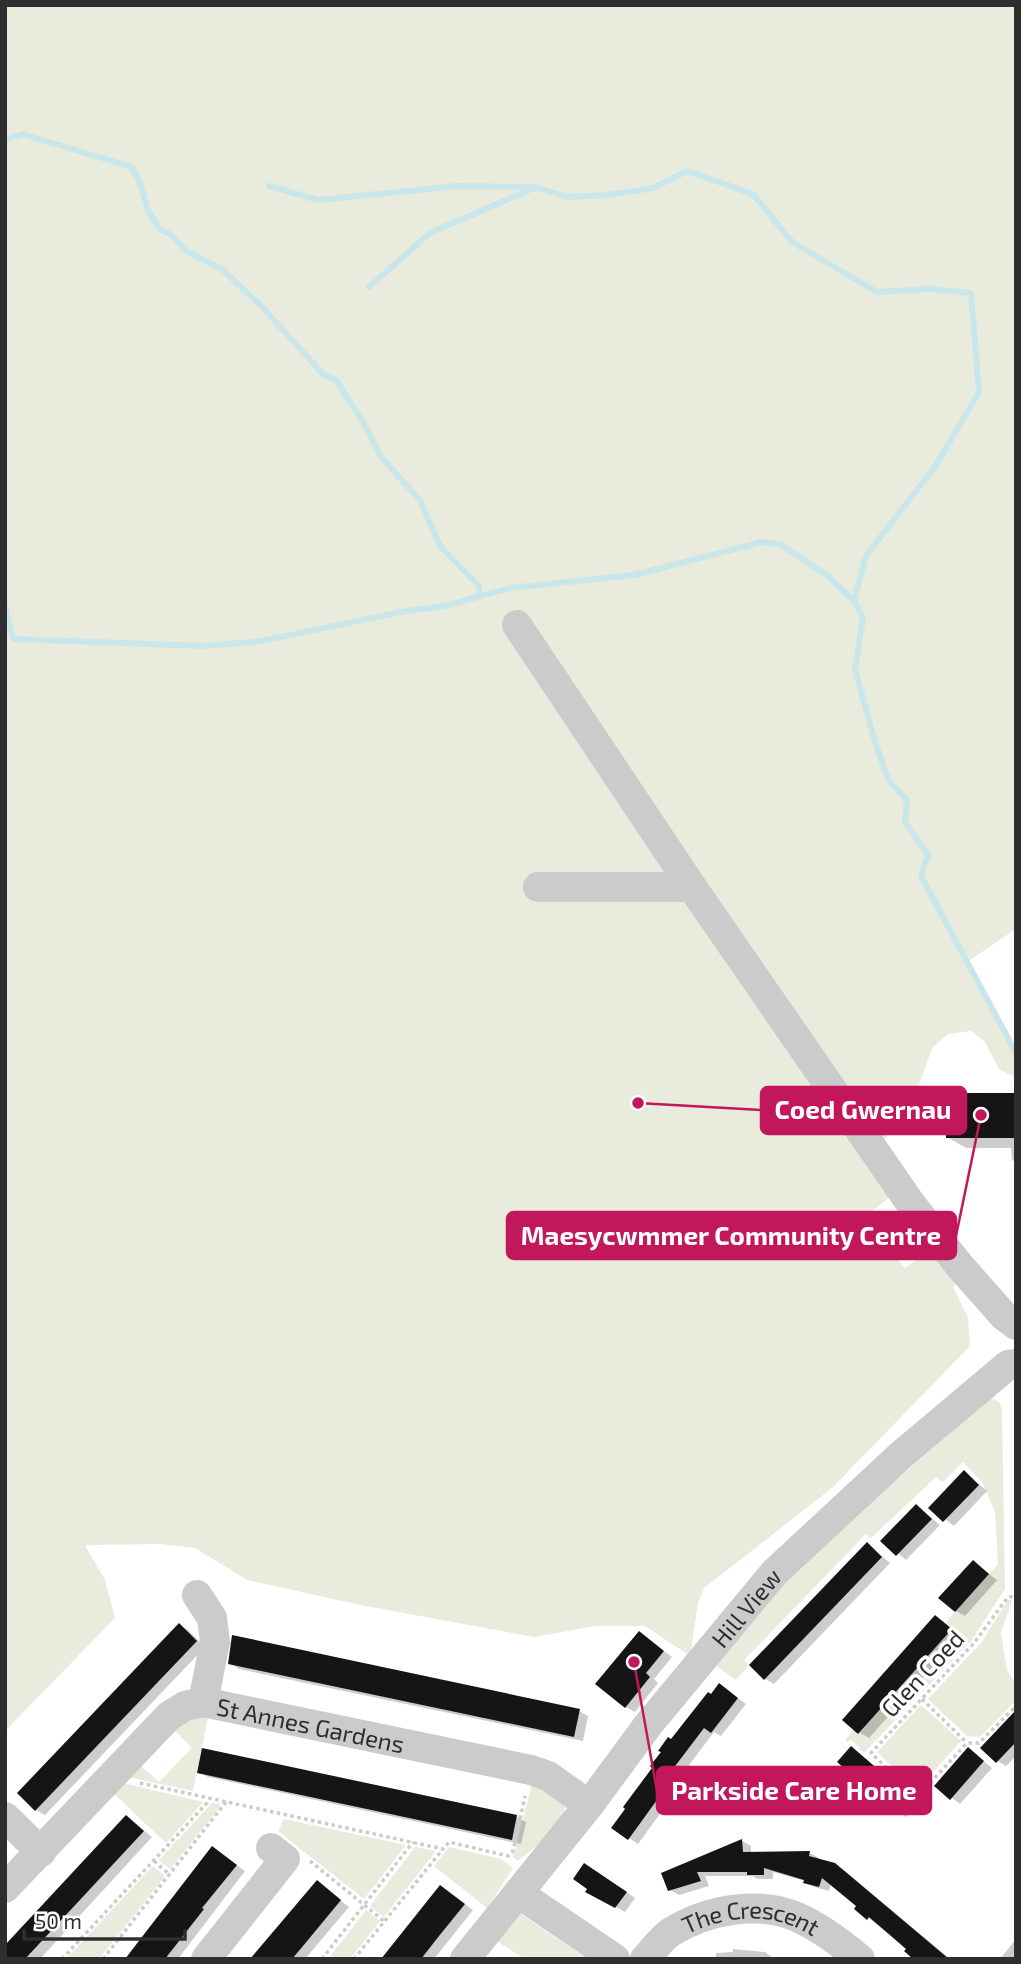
<svg xmlns="http://www.w3.org/2000/svg" width="1021" height="1964" font-family="'Exo 2',sans-serif">
	<rect width="100%" height="100%" fill="#fff"/>
	<g fill="#e9ebdc">
		<path d="M5,5H1016V929L967,962L1016,1053V1078L999,1069L985,1042L971,1031L948,1034L932,1048L910,1111L889,1135L863,1159L891,1196L865,1217L905,1268L933,1247L960,1281L953,1287L968,1317L970,1346L832,1488L704,1588L698,1603L690,1656L645,1626H596L534,1637L360,1605L247,1580L195,1548L161,1544L85,1545L105,1580L115,1618L5,1731Z"/>
		<path d="M991,1398L999,1402L1002,1409L1005,1589L971,1641L864,1753L851,1739L848,1742L845,1740L853,1730L859,1734L943,1639L951,1630L945,1623L998,1564L995,1511L982,1482L963,1462L943,1482L936,1477L870,1539L866,1534L744,1660L749,1665L736,1680L716,1666L759,1606L807,1557Z"/>
		<path d="M1008,1600H1012L1001,1633L1007,1670L1016,1683V1700L980,1737L967,1736L928,1699L981,1643Z"/>
		<path d="M921,1705L961,1741L913,1794L893,1776L897,1771L877,1752Z"/>
		<path d="M195,1717H208L193,1791L128,1777L140,1765L159,1782L192,1748L174,1730L182,1723Z"/>
		<path d="M123,1783L203,1802L166,1843L114,1794Z"/>
		<path d="M532,1784L545,1786L565,1805C567,1825 532,1849 518,1861L513,1857Z"/>
		<path d="M212,1803L220,1804L219,1808L170,1869L159,1860Z"/>
		<path d="M284,1819L406,1845L364,1899L278,1831Z"/>
		<path d="M415,1847L436,1851L384,1917L370,1906Z"/>
		<path d="M449,1847L501,1859L513,1868L487,1908L434,1866Z"/>
		<path d="M153,1866L165,1876L99,1959H66Z"/>
		<path d="M366,1910L380,1921L350,1959H328Z"/>
		<path d="M519,1913L588,1959H525L498,1942Z"/>
	</g>
	<g fill="#0003">
		<path d="M1016,1095V1162L1012,1160L1011,1148H966L947,1137Z"/>
		<path d="M964,1472L987,1491L954,1526L930,1507Z"/>
		<path d="M917,1506L940,1525L906,1560L883,1541Z"/>
		<path d="M867,1544L890,1563L774,1684L765,1679L751,1665Z"/>
		<path d="M973,1562L997,1580L965,1616L956,1611Z"/>
		<path d="M936,1618L960,1636L869,1738L860,1733L845,1720Z"/>
		<path d="M179,1625L188,1630L205,1647L45,1815L36,1810L19,1793Z"/>
		<path d="M639,1633L672,1657L654,1679L658,1683L635,1712L626,1707Z"/>
		<path d="M230,1663L579,1711L588,1716L583,1741L239,1669Z"/>
		<path d="M720,1685L746,1704L721,1736L714,1732L665,1797L670,1800L638,1844L629,1838L672,1741Z"/>
		<path d="M1016,1713V1756L1006,1766L997,1761Z"/>
		<path d="M852,1748L918,1803L906,1817L897,1812L839,1762Z"/>
		<path d="M969,1749L992,1768L960,1804L936,1786Z"/>
		<path d="M199,1772L517,1817L526,1822L521,1844L208,1777Z"/>
		<path d="M126,1817L152,1837L40,1959H5Z"/>
		<path d="M742,1841L751,1846V1853H810L819,1858L818,1860L834,1865L845,1871L950,1959H916L909,1948L868,1918L858,1906L831,1883L829,1891L814,1887L805,1881L773,1872V1879H758L752,1876H705L709,1886L679,1895L670,1890L663,1874Z"/>
		<path d="M212,1848L245,1871L178,1959H128Z"/>
		<path d="M594,1871L635,1898L625,1912L588,1891Z"/>
		<path d="M317,1882L349,1907L305,1959H254Z"/>
		<path d="M441,1887L473,1910L434,1959H383Z"/>
		<path d="M1016,1939V1959H1000Z"/>
		<path d="M733,1949L765,1952L774,1959H716V1953L733,1952Z"/>
	</g>
	<g fill="none" stroke-linecap="round" stroke-linejoin="round">
		<g stroke="#c9e7eb" stroke-width="6">
			<path d="M5,140L22,134L132,167L141,186L148,211L160,229L171,235L186,251L223,270L263,308L323,374L336,380L366,427L380,456L420,500L440,546L479,586V595"/>
			<path d="M269,186L318,200L457,186L536,187L567,197L608,195L653,188L687,171L753,194L792,242L877,292L932,289L971,293L979,392L936,465L866,556L854,601"/>
			<path d="M369,287L430,233L534,188"/>
			<path d="M5,606L13,639L203,646L262,641L400,612L445,606L510,588L634,575L762,542L781,545L829,577L854,601L863,618L855,669L875,742L889,781L907,800L905,822L928,855L921,876L1016,1053"/>
		</g>
	</g>
	<g fill="#151515">
		<path d="M945,1093H1016V1138H946Z"/>
		<path d="M964,1470L979,1485L943,1522L928,1508Z"/>
		<path d="M916,1504L932,1519L896,1556L880,1541Z"/>
		<path d="M867,1542L882,1557L764,1680L749,1665Z"/>
		<path d="M973,1560L989,1574L955,1612L938,1598Z"/>
		<path d="M935,1615L952,1629L858,1734L842,1720Z"/>
		<path d="M179,1623L197,1641L35,1811L17,1793Z"/>
		<path d="M639,1631L664,1651L646,1673L650,1677L625,1708L595,1684Z"/>
		<path d="M232,1635L580,1709L574,1737L228,1664Z"/>
		<path d="M719,1683L738,1698L711,1733L704,1728L657,1790L662,1793L628,1840L611,1828L625,1809L623,1807L652,1768L650,1766L661,1752L658,1751L668,1737L671,1739L708,1692L711,1694Z"/>
		<path d="M1016,1710V1742L996,1763L980,1748Z"/>
		<path d="M851,1746L910,1797L896,1813L837,1762Z"/>
		<path d="M968,1747L984,1761L950,1800L934,1786Z"/>
		<path d="M202,1748L517,1815L512,1840L197,1773Z"/>
		<path d="M126,1815L144,1831L25,1959H5V1945Z"/>
		<path d="M742,1839L743,1852L810,1851L809,1856L835,1863L949,1959H913L904,1951L906,1949L869,1917L867,1920L854,1909L856,1906L822,1878L819,1887L803,1883L804,1880L764,1868V1875H747V1872H697L701,1881L668,1891L661,1873Z"/>
		<path d="M212,1846L237,1865L202,1908L204,1909L165,1959H125Z"/>
		<path d="M584,1863L627,1892L615,1908L585,1892L587,1889L573,1879Z"/>
		<path d="M317,1880L341,1900L303,1946L292,1959H250Z"/>
		<path d="M440,1885L465,1904L439,1936L421,1959H381Z"/>
	</g>
	<g fill="none" stroke-linecap="round" stroke-linejoin="round">
		<g stroke="#cbcbcb" stroke-width="3.5" stroke-dasharray="3.5 3.5" stroke-linecap="butt">
			<path d="M922,1699L967,1743"/>
			<path d="M892,1773L871,1753L974,1643L1008,1597L1016,1596"/>
			<path d="M140,1783L443,1849L449,1842L508,1856L513,1851L525,1796"/>
			<path d="M930,1783L967,1743H979L1016,1706"/>
			<path d="M154,1861L170,1875"/>
			<path d="M310,1861L384,1921"/>
			<path d="M62,1959L207,1803L209,1799"/>
			<path d="M103,1959L226,1802"/>
			<path d="M322,1959L413,1842"/>
			<path d="M354,1959L443,1849"/>
		</g>
		<g stroke="#cbcbcb" stroke-width="30">
			<path d="M517,625L692,887L911,1204L959,1265L1004,1316L1016,1325"/>
			<path d="M538,887H692"/>
			<path d="M197,1595L212,1618L215,1642L203,1702"/>
			<path d="M5,1817L41,1852"/>
			<path id="s1" d="M5,1888L169,1716L185,1706L203,1702L531,1770L548,1776L589,1805"/>
			<path d="M518,1893L615,1959"/>
			<path d="M206,1959L285,1859L271,1848"/>
			<path id="s2" d="M465,1959L589,1805L648,1725L774,1573L900,1456L1008,1365L1016,1364"/>
			<path id="s3" d="M645,1959C653,1950 662,1938 671,1932C707,1910 757,1900 797,1917C819,1927 841,1943 860,1959"/>
		</g>
	</g>
	<g text-anchor="middle" dominant-baseline="central" stroke-width="7" stroke-linejoin="round" paint-order="stroke">
		<g font-size="24" fill="#2e2e2e" stroke="#fff">
			<text stroke="none"><textPath href="#s2" startOffset="450">Hill View</textPath></text>
			<text transform="translate(922 1673) rotate(-47)">Glen Coed</text>
			<text stroke="none"><textPath href="#s1" startOffset="385">St Annes Gardens</textPath></text>
			<text stroke="none"><textPath href="#s3" startOffset="122">The Crescent</textPath></text>
		</g>
	</g>
	<path fill="none" stroke="#c2185b" stroke-width="2.5" d="M638 1103L761 1110M981 1115L956 1236M634 1662L657 1791"/>
	<g fill="#c2185b" stroke="#fff" stroke-width="2.5">
		<circle cx="638" cy="1103" r="7"/>
		<circle cx="981" cy="1115" r="7"/>
		<circle cx="634" cy="1662" r="7"/>
	</g>
	<g fill="#c2185b" stroke="#c2185b" stroke-width="2.5">
		<rect x="761" y="1087" width="205" height="47" rx="7"/>
		<rect x="507" y="1212" width="449" height="47" rx="7"/>
		<rect x="657" y="1767" width="274" height="47" rx="7"/>
	</g>
	<g font-size="26" text-anchor="middle" font-weight="bold" fill="#fff">
		<text x="863" y="1119">Coed Gwernau</text>
		<text x="731" y="1245">Maesycwmmer Community Centre</text>
		<text x="794" y="1800">Parkside Care Home</text>
	</g>
	<rect width="1021" height="1964" fill="none" stroke="#2e2e2e" stroke-width="14"/>
	<path d="M24 1929v10h161v-10" fill="none" stroke="#2e2e2e" stroke-width="3.5"/>
	<text x="35" y="1929" font-size="21" fill="#2e2e2e" stroke="#ffffff" stroke-width="5" paint-order="stroke">50 m</text>
</svg>
